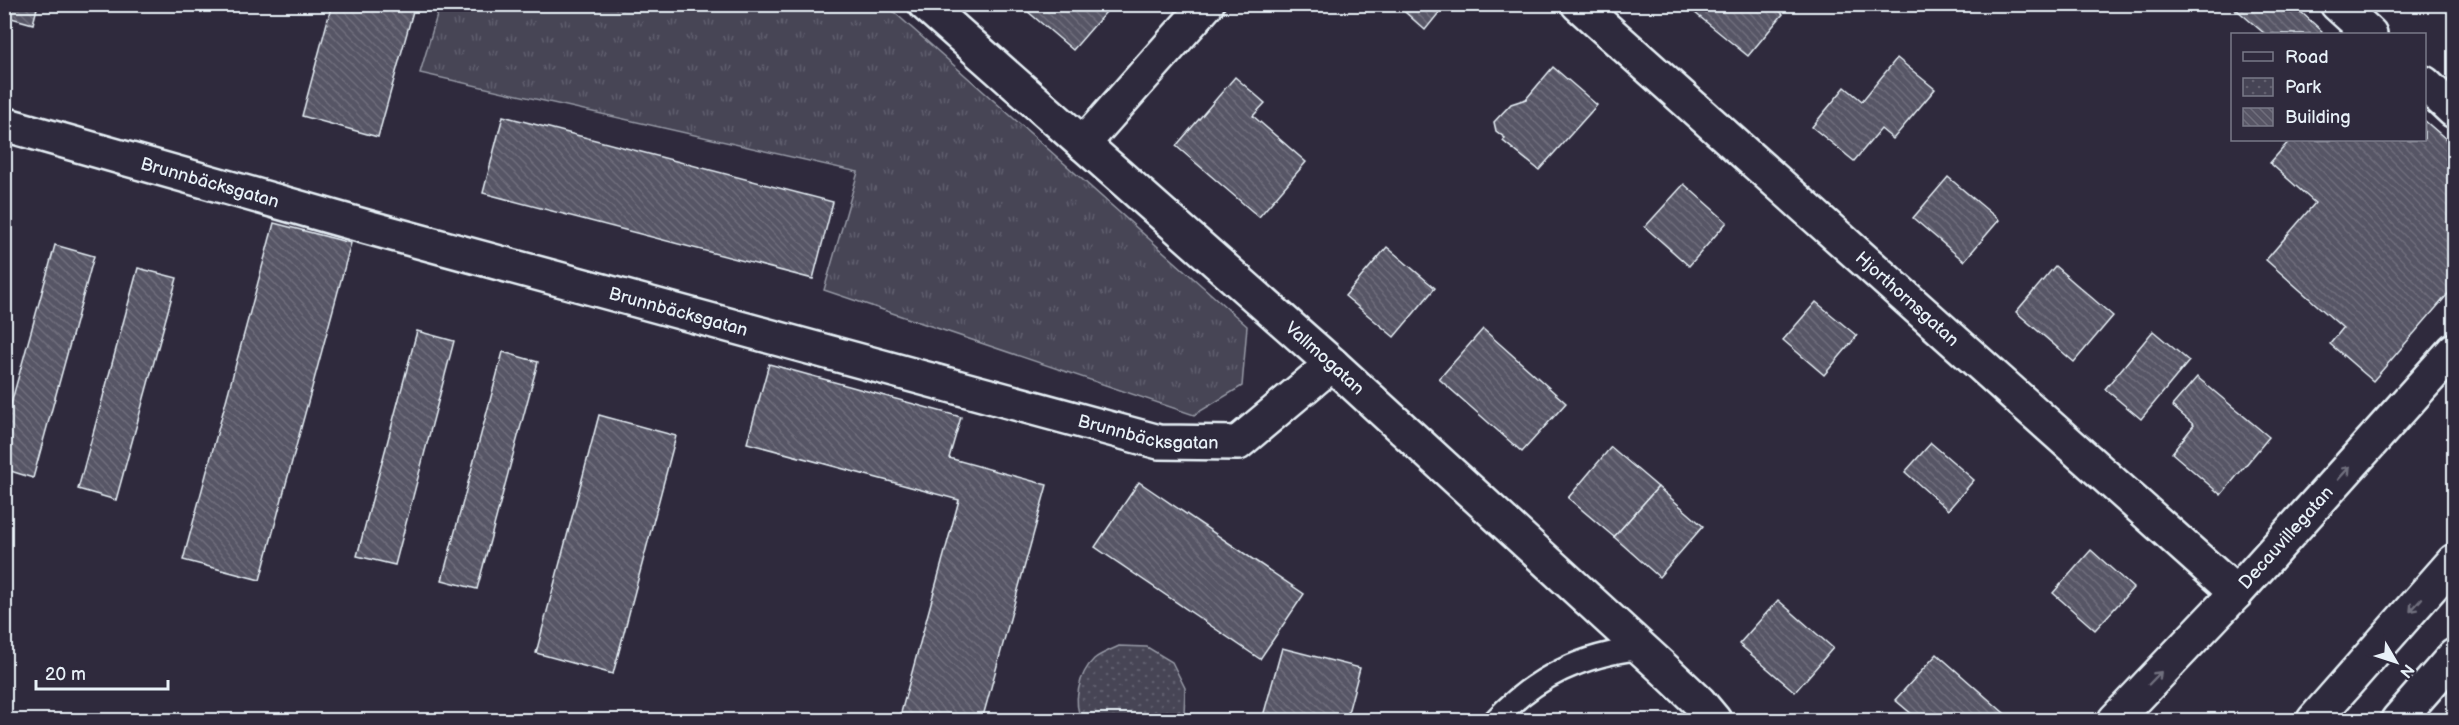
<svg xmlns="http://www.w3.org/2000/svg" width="2459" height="725" font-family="'Balsamiq Sans',sans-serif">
	<defs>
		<pattern id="grass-tufts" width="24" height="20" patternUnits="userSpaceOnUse" patternTransform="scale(1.5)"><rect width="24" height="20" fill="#464455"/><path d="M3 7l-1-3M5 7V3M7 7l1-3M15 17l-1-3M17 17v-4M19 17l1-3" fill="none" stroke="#615f6e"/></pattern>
		<pattern id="park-dots" width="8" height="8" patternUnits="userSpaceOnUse" patternTransform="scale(1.5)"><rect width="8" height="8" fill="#464455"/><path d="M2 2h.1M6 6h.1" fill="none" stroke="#615f6e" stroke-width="1.8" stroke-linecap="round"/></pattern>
		<pattern id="building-back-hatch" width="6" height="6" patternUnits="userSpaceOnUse" patternTransform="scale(1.5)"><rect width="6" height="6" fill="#575565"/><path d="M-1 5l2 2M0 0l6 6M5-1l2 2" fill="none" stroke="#6f6e7c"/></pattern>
	</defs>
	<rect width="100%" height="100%" fill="#2f2a3d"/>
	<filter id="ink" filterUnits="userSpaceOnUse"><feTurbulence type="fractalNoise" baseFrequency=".0167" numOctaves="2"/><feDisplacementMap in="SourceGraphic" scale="12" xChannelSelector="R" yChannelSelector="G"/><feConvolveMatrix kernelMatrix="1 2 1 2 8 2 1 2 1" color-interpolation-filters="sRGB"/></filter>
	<g filter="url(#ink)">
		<path fill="url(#grass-tufts)" stroke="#979aa6" stroke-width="1.5" d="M440,5H886L1247,326L1242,386L1194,415L824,290L858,172L420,73Z"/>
		<path fill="url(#park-dots)" stroke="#979aa6" stroke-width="1.5" d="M1119,646L1147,647L1172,662L1185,688L1184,716L1181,720H1082C1072,703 1079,674 1094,659C1100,654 1111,650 1119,646Z"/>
		<g fill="url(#building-back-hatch)" stroke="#e8f1f8" stroke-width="1.5">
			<path d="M4,4H38L33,24L4,16Z"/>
			<path d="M332,4H415L378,137L302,116Z"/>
			<path d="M1033,4H1112V5L1073,50L1027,11Z"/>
			<path d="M1396,4H1446L1425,30Z"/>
			<path d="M1702,4H1771L1783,14L1748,56L1695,13Z"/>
			<path d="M2230,4H2292L2322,31L2320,34H2265Z"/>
			<path d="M1897,58L1935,89L1893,139L1881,129L1854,161L1812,127L1845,87L1862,101Z"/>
			<path d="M1553,67L1597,105L1539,170L1503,141L1505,138L1496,131L1494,122L1511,104L1526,99Z"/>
			<path d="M1235,77L1265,103L1253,116L1306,162L1259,217L1176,146Z"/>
			<path d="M503,116L833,202L813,279L483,193Z"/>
			<path d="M2424,120L2454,146V287L2373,381L2330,344L2343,328L2266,260L2315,203L2270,163L2290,140H2424Z"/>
			<path d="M1948,177L1999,220L1964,261L1913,218Z"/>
			<path d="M1684,184L1727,222L1689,266L1645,227Z"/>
			<path d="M274,223L351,243L260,580L183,560Z"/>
			<path d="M55,245L94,256L33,478L4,469V429Z"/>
			<path d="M1387,247L1435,288L1394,337L1345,296Z"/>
			<path d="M2055,266L2113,316L2074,362L2016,312Z"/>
			<path d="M138,268L177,278L116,500L78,489Z"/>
			<path d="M1816,302L1857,336L1824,375L1783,340Z"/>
			<path d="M1483,329L1566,403L1522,452L1439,379Z"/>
			<path d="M417,331L454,341L395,565L357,556Z"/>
			<path d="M2153,331L2189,361L2141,419L2105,389Z"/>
			<path d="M503,352L538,362L477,589L442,580Z"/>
			<path d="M769,364L961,417L949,458L1047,485L982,720H899L959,500L747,443Z"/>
			<path d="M2197,377L2269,437L2221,495L2172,453L2194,425L2172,406Z"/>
			<path d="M599,415L676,436L613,674L536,653Z"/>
			<path d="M1931,443L1974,480L1948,510L1905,472Z"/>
			<path d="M1611,447L1658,487L1614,537L1568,498Z"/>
			<path d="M1139,482L1304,594L1260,659L1095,547Z"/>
			<path d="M1658,487L1703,526L1659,577L1614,537Z"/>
			<path d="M2091,550L2133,588L2095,630L2053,593Z"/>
			<path d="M1778,600L1833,648L1795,692L1739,644Z"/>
			<path d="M1282,648L1360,668L1346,720H1262Z"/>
			<path d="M1937,654L2012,720H1919L1895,700Z"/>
		</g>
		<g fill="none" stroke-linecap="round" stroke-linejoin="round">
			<g stroke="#e8f1f8" stroke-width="26">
				<path id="service" d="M1495,720C1536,676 1583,655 1642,648"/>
			</g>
			<g stroke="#e8f1f8" stroke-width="38">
				<g id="minor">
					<path id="s1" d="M925,4L1332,364L1664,669L1699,702L1714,720"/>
					<path id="s2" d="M1578,4L2236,593"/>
					<path d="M2337,4L2370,34"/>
					<path d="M2424,83L2454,111"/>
					<path id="s3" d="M4,124L367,227L1159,442L1238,443L1332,364"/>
					<path d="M1083,144L1207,4"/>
					<path id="s4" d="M2115,720L2236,593L2454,350"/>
				</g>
			</g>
			<g stroke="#e8f1f8" stroke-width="38">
				<g id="secondary">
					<path d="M2314,720L2454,561"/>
					<path d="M2398,720L2454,656"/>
				</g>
			</g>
			<use href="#service" stroke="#2f2a3d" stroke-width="21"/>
			<use href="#minor" stroke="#2f2a3d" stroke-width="33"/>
			<use href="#secondary" stroke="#2f2a3d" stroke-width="33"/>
		</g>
		<defs><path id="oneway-shaft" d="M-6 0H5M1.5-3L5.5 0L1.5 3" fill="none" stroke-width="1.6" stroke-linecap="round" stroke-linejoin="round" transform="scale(1.5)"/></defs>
		<g stroke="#70707e">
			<use href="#oneway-shaft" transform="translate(2344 473) rotate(-48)"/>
			<use href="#oneway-shaft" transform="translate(2416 605) rotate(132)"/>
			<use href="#oneway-shaft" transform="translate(2155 678) rotate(-46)"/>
		</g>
	</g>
	<g text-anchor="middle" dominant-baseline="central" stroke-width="4.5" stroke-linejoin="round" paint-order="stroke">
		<g font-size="18" fill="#e8f1f8" stroke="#2f2a3d">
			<text stroke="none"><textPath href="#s3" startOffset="214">Brunnbäcksgatan</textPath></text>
			<text stroke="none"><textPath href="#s2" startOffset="442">Hjorthornsgatan</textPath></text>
			<text stroke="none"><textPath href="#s3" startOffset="700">Brunnbäcksgatan</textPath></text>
			<text stroke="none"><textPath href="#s1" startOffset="534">Vallmogatan</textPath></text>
			<text stroke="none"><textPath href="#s3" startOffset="1186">Brunnbäcksgatan</textPath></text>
			<text stroke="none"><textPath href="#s4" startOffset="250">Decauvillegatan</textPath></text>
		</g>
	</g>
	<rect width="2459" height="725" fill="none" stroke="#2f2a3d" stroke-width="24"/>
	<rect x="12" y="12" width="2435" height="701" fill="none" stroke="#e8f1f8" stroke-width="2" filter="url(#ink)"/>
	<rect x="2231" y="33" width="195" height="108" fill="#2f2a3d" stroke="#797a88" stroke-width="1.5"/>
	<rect x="2243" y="52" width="30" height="9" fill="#2f2a3d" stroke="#797a88" stroke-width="1.5"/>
	<text x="2285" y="63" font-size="18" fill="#e8f1f8">Road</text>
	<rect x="2243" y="78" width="30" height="18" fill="url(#park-dots)" stroke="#797a88" stroke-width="1.5"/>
	<text x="2285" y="93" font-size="18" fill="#e8f1f8">Park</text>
	<rect x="2243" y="108" width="30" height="18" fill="url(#building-back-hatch)" stroke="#797a88" stroke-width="1.5"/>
	<text x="2285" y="123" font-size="18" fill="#e8f1f8">Building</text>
	<g transform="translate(2396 662) rotate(129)" stroke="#2f2a3d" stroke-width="4.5" paint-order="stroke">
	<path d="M0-4.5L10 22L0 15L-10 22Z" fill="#e8f1f8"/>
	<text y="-9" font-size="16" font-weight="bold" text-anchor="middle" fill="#e8f1f8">N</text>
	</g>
	<path d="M36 680v9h132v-9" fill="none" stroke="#e8f1f8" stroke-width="3"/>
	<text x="45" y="680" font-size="18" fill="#e8f1f8" stroke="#2f2a3d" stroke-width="4.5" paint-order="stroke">20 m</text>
</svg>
